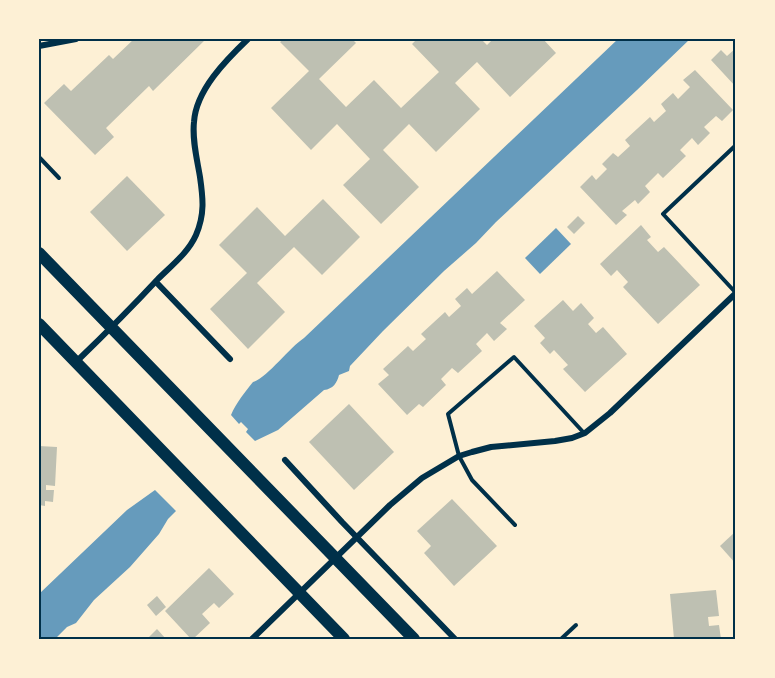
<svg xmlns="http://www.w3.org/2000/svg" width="775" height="678" font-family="'DejaVu Sans',sans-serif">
	<rect width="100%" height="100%" fill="#fdf0d5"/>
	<g fill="#669bbc">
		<path d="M618,39H690L637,90L496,222L476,243L444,271L383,331L350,366L349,371L339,375C337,383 333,389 324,390L278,430L255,441L246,432L248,429L241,422L239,424L231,415C236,403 245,392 253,382C267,378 290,347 304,338Z"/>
		<path d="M556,228L571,244L540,274L525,258Z"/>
		<path d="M155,490L176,511L168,519L159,534L130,567L94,600L76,623L67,627L55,639H39V594L127,510Z"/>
	</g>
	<g fill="#bec0b2">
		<path d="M134,39H206L153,91L149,86L106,128L114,137L95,155L44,103L64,84L71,91L109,55L113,59Z"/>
		<path d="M284,39H352L356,43L319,79L346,107L374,80L401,108L439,72L412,44L417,39H481L487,45L493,39H543L556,53L510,97L477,62L455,83L480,109L436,152L409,124L383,150L419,187L381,224L343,185L370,159L337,124L311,150L271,108L309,71L280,42Z"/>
		<path d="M736,48V87L711,60L721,50L727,56Z"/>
		<path d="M695,70L733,110L722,121L716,116L704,127L710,133L698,145L692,138L680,150L686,156L663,178L658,173L645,186L650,192L638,204L635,200L622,211L627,215L616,225L580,187L592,175L596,180L607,169L602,164L613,153L618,157L630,146L625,140L650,117L654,122L666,111L661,104L673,93L678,99L690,87L683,80Z"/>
		<path d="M127,176L165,215L127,251L90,212Z"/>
		<path d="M323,199L360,237L322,275L294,247L257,283L285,312L248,349L210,309L247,273L219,245L257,207L285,236Z"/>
		<path d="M578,216L585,223L574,234L567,227Z"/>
		<path d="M641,225L651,237L647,240L658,252L664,247L700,285L658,324L623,287L628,282L617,270L611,276L600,264Z"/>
		<path d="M497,271L525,300L500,323L507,329L494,341L487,333L476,344L482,351L458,373L452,368L441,379L446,385L423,407L419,404L407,415L378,384L389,375L383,369L408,346L413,351L426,339L421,334L445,312L449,317L461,306L455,299L467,288L472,294Z"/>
		<path d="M563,300L573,311L581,303L594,318L588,324L596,333L603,327L627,354L585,392L563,369L568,365L554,350L550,354L540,343L545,338L534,326Z"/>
		<path d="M349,404L394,452L354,490L309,442Z"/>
		<path d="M39,446L57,447L55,486L46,485V490H54L53,502L45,501V506L39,505Z"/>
		<path d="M452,499L497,546L454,586L424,553L431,546L417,531Z"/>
		<path d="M736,531V564L720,546Z"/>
		<path d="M209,568L234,594L219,608L214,603L202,614L210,623L193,639H191L165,611Z"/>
		<path d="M716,590L719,616L708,617L709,626L719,625L721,639H674L670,594Z"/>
		<path d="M157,596L166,607L156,616L147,605Z"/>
		<path d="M157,629L166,639H147Z"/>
	</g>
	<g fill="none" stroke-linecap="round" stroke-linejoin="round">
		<g stroke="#003049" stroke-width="4">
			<path d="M39,157L59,178"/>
			<path d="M736,293L663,214L736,145"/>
			<path d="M515,525L472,480L459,456L448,414L514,357L584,433"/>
			<path d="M561,639L576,625"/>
		</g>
		<g stroke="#003049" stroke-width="6">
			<path d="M39,46L76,39"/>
			<path d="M156,282L230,359"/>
			<path d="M76,362C104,335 131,308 157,280C171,266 188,253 196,235C205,214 203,198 200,177C197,159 192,140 194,122C196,90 226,60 248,39"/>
			<path d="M285,460L342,522L455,639"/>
			<path d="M252,639L390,505L422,478L459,456L472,452L491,447L555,441L572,438L585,433L610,413L736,293"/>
		</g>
		<g stroke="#003049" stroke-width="12">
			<path d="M39,253L414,639"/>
			<path d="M39,324L344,639"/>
		</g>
	</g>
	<rect width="775" height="678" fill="none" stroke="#fdf0d5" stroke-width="81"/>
	<rect x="40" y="40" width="694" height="598" fill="none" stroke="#003049" stroke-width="2"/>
</svg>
